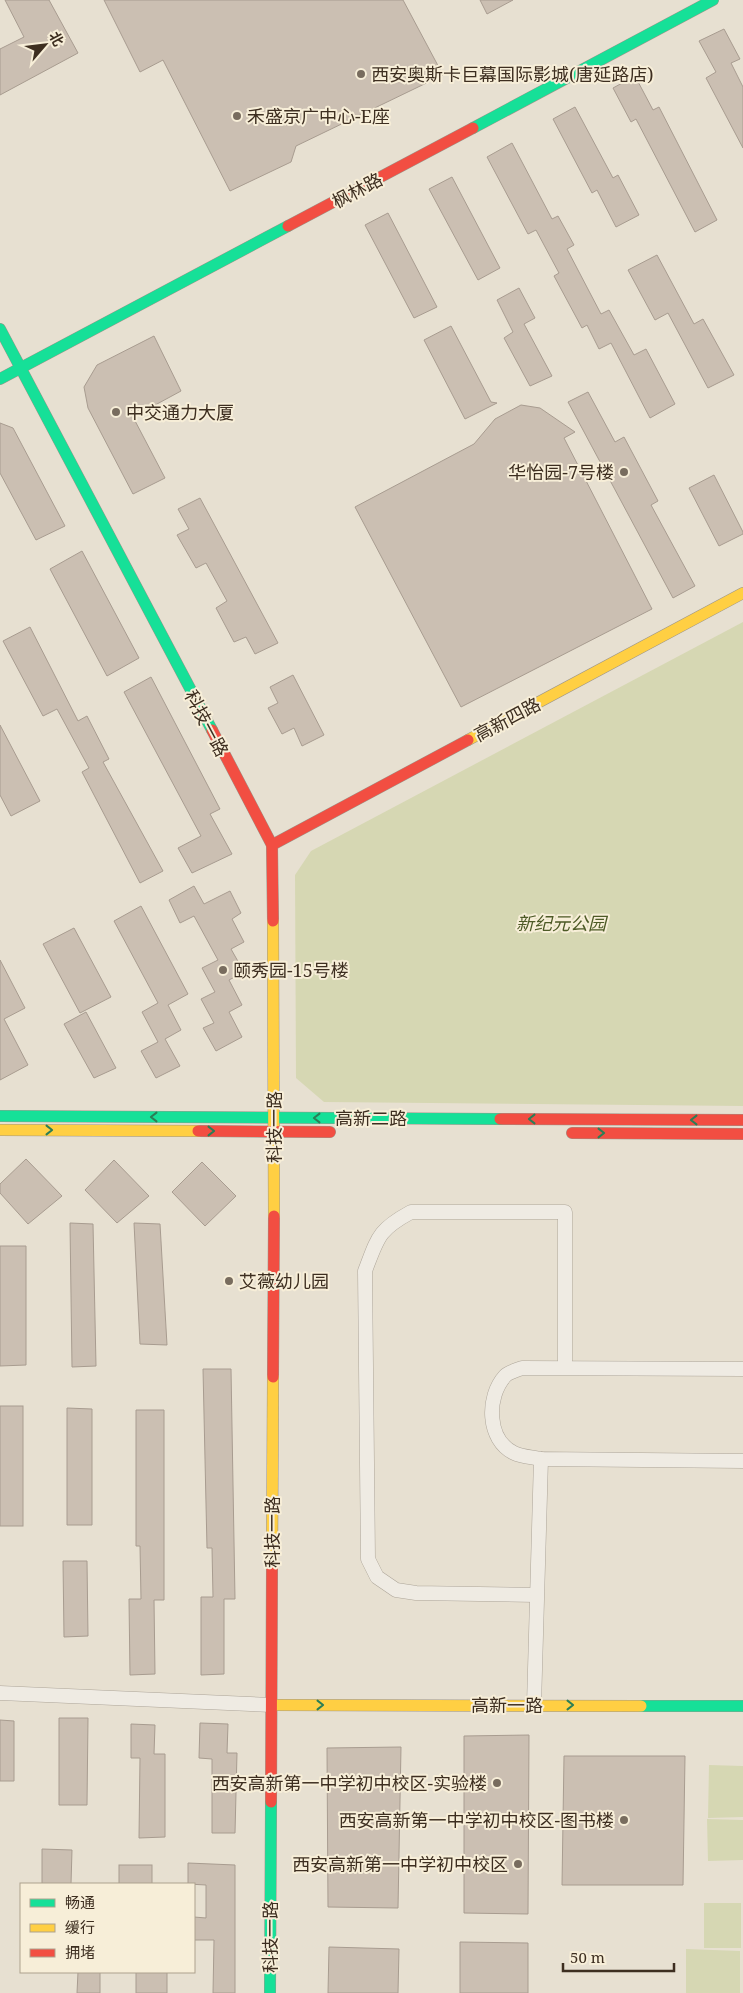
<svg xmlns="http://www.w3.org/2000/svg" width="743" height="1993" font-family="'Noto Serif','Noto Sans SC',serif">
	<rect width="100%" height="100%" fill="#e7e0d1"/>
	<g fill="#d6d7b3">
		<path d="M743,622V1106L324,1102L296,1078L295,875L311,851Z"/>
		<path d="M709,1765L743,1766V1817L708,1818Z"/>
		<path d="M707,1819L743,1820V1860L708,1861Z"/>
		<rect x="704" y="1903" width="37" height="45"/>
		<path d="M686,1949L740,1951V1993H686Z"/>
	</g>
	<g fill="#cbbfb2" stroke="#a89c90">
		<path d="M5,0H49L78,53L0,95V49L24,37Z"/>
		<path d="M104,0H403L443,75L296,146L291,162L230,191L163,60L140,72Z"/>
		<path d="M480,0H513L487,14Z"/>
		<path d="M724,29L740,59L731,63L743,87V148L706,78L716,72L699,41Z"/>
		<path d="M635,76L653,110L659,107L717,220L695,232L636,119L631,122L613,88Z"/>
		<path d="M575,107L613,178L618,175L639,215L616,227L597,190L592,193L553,119Z"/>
		<path d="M512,143L552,219L558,216L574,245L567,249L601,314L609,310L634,355L646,349L675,404L650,418L611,343L599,349L587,325L582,328L554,276L559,273L536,230L528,234L487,157Z"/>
		<path d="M452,177L500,268L478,280L429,189Z"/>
		<path d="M388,213L437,307L414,318L365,225Z"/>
		<path d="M657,255L694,324L703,319L734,375L708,388L668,313L655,320L628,270Z"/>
		<path d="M519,288L535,318L524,324L552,376L530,386L504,338L513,332L497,300Z"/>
		<path d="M451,326L491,402L497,403L465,419L424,340Z"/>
		<path d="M154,336L181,391L133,417L165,478L133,494L88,408L84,387L97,365Z"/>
		<path d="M588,392L615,442L624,437L658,501L651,505L695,586L673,598L568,402Z"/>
		<path d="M521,405L540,408L575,432L564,438L652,609L461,707L355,507L474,444L495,419Z"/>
		<path d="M0,423L13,428L65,526L36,540L0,473Z"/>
		<path d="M714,475L743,532V534L719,546L689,488Z"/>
		<path d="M200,498L278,643L255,654L246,637L234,642L216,608L227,601L206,563L196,568L177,535L189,529L178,509Z"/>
		<path d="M82,551L139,658L107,676L50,569Z"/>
		<path d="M30,627L78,721L87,716L109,759L103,762L163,871L140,883L82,772L89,768L57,709L43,716L3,641Z"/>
		<path d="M293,675L324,735L302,746L294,728L282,734L268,708L278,703L270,687Z"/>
		<path d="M151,677L220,809L210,814L232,854L192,873L178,848L201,836L124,692Z"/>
		<path d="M0,725L40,801L11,816L0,795Z"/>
		<path d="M194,886L204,904L230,891L241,913L232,919L244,942L231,949L244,972L229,980L242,1005L229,1012L242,1037L216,1051L203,1028L214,1023L201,999L215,992L202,968L218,960L194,916L180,923L169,900Z"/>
		<path d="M141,906L188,994L168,1005L181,1030L165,1039L180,1066L156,1078L141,1051L158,1042L142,1012L158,1003L114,921Z"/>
		<path d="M74,928L111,997L80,1013L43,944Z"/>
		<path d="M0,960L25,1008L4,1019L28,1065L0,1080Z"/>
		<path d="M86,1012L116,1068L94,1078L64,1024Z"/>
		<path d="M26,1159L62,1196L28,1224L0,1193V1184Z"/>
		<path d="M114,1160L149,1196L117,1223L85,1190Z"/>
		<path d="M202,1162L236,1196L205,1226L172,1192Z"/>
		<path d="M70,1223L93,1224L96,1366L72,1367Z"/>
		<path d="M134,1223L160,1224L167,1345L140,1344Z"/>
		<path d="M0,1246H26V1365L0,1366Z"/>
		<path d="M203,1369H231L235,1599H224V1674L201,1675V1597H213L212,1548H207Z"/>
		<rect x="0" y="1406" width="23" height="120"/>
		<path d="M67,1408L92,1409V1525H67Z"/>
		<path d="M136,1410H164V1600H154L155,1674L130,1675L129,1599H141L140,1546H136Z"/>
		<path d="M63,1561H87L88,1636L64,1637Z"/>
		<path d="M59,1718H88L87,1805H59Z"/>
		<path d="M0,1720L14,1721V1781H0Z"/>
		<path d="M200,1723L228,1724L227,1753H237L235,1833H212V1759L199,1758Z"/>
		<path d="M131,1724L155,1725L154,1754H165V1837L139,1838L140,1758H131Z"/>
		<path d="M529,1735L528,1914L464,1913V1736Z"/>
		<path d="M401,1747L398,1908L328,1907L327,1748Z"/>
		<path d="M564,1756H685L683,1885H562Z"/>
		<path d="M42,1849L72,1850L71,1884H42Z"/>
		<path d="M188,1863L235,1865V1993H213L214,1940H194V1917L206,1918V1885L188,1884Z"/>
		<rect x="119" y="1865" width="33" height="19"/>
		<path d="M460,1942L528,1943V1993H460Z"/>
		<path d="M329,1947L399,1949L398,1993H328Z"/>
		<path d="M78,1972H100V1993H77Z"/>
		<rect x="136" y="1972" width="31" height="21"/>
	</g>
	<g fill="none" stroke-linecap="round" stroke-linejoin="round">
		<g stroke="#ada599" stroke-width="15">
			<g id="street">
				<path d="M743,1369L522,1368C517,1370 509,1372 505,1376C486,1397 487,1440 514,1453C522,1457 533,1457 541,1459L743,1461"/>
				<path d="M536,1595L416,1593L396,1590L377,1577L368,1559L365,1271C378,1237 378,1230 411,1212H565V1367"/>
				<path d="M0,1693L272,1705"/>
				<path d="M534,1705L541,1459"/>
			</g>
		</g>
		<g stroke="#9c958a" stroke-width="12">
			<g id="fast">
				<path d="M473,128L713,0"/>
				<path d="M0,329L212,730"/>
				<path d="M0,379L288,226"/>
				<path d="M0,1116L500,1119"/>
				<path d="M641,1706H743"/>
				<path d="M270,1993L271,1802"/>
			</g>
		</g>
		<g stroke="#9c958a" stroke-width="12">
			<g id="slow">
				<path d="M468,740L743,593"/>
				<path d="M273,921L274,1216"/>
				<path d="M0,1130L198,1131"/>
				<path d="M272,1567L273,1377"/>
				<path d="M272,1705L641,1706"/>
			</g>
		</g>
		<g stroke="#9c958a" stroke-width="12">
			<g id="jam">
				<path d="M288,226L473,128"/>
				<path d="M212,730L272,845L273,921"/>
				<path d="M272,845L468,740"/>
				<path d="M500,1119L743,1120"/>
				<path d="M198,1131L330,1132"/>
				<path d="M572,1133L743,1134"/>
				<path d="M273,1377L274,1216"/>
				<path d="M271,1802L272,1567"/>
			</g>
		</g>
		<use href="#street" stroke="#efebe3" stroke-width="14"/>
		<use href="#fast" stroke="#16e098" stroke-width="11"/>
		<use href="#slow" stroke="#ffcf43" stroke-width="11"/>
		<use href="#jam" stroke="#f24e42" stroke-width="11"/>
	</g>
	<defs><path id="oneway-chevron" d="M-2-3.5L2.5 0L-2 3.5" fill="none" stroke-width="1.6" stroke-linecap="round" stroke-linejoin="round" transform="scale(1.25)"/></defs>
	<g stroke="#2b7e56">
		<use href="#oneway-chevron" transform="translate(154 1117) rotate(-180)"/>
		<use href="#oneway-chevron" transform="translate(317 1118) rotate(-180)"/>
		<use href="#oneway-chevron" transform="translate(532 1119) rotate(-180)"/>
		<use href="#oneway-chevron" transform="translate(694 1120) rotate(-180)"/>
		<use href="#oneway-chevron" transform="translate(49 1130)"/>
		<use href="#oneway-chevron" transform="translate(211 1131)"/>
		<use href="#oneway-chevron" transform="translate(601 1133)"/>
		<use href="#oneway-chevron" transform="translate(320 1705)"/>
		<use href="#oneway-chevron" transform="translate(570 1705)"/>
	</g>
	<g fill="#786c5e" stroke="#f7eed8" stroke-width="2">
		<circle cx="361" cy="74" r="5"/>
		<circle cx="237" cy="116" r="5"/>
		<circle cx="116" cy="412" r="5"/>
		<circle cx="624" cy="472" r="5"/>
		<circle cx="223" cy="970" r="5"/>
		<circle cx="229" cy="1281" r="5"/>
		<circle cx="497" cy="1783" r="5"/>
		<circle cx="624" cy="1820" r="5"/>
		<circle cx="518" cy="1864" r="5"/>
	</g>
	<g text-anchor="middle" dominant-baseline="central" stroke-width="4" stroke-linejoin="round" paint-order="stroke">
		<g font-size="18" fill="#3d2e20" stroke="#f7eed8" text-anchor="start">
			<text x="371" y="74">西安奥斯卡巨幕国际影城(唐延路店)</text>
			<text x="247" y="116">禾盛京广中心-E座</text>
			<text x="126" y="412">中交通力大厦</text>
			<text x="614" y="472" text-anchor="end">华怡园-7号楼</text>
			<text x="233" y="970">颐秀园-15号楼</text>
			<text x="239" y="1281">艾薇幼儿园</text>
			<text x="487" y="1783" text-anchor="end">西安高新第一中学初中校区-实验楼</text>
			<text x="614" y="1820" text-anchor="end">西安高新第一中学初中校区-图书楼</text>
			<text x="508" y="1864" text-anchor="end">西安高新第一中学初中校区</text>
		</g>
		<g font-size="18" fill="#3d2e20" stroke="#f7eed8">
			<text transform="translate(357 190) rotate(-28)">枫林路</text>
			<text transform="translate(507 719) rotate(-28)">高新四路</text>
			<text transform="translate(207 723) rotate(62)">科技一路</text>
			<text x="371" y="1118">高新二路</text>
			<text transform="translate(274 1127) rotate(-90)">科技一路</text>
			<text transform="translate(272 1532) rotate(-90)">科技一路</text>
			<text x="507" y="1705">高新一路</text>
			<text transform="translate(270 1937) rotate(-90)">科技一路</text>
		</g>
		<g font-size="18" font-style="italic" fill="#4d5a26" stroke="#f7eed8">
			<text x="561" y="923">新纪元公园</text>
		</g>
	</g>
	<rect x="20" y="1883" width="175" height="90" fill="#f7eed8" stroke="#ada18e"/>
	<rect x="30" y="1899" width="25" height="8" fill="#16e098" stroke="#ada18e"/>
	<text x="65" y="1908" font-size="15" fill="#3d2e20">畅通</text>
	<rect x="30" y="1924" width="25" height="8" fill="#ffcf43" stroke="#ada18e"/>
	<text x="65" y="1933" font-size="15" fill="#3d2e20">缓行</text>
	<rect x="30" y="1949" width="25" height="8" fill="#f24e42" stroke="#ada18e"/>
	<text x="65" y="1958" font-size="15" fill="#3d2e20">拥堵</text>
	<g transform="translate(45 45) rotate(62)" stroke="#f7eed8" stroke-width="4" paint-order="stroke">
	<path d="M0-4L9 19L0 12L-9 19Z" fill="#3d2e20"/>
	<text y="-8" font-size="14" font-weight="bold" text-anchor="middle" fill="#3d2e20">北</text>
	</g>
	<path d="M563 1963v8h111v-8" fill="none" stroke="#3d2e20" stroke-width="2.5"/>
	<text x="570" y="1963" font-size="15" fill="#3d2e20" stroke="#f7eed8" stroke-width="4" paint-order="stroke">50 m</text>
</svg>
